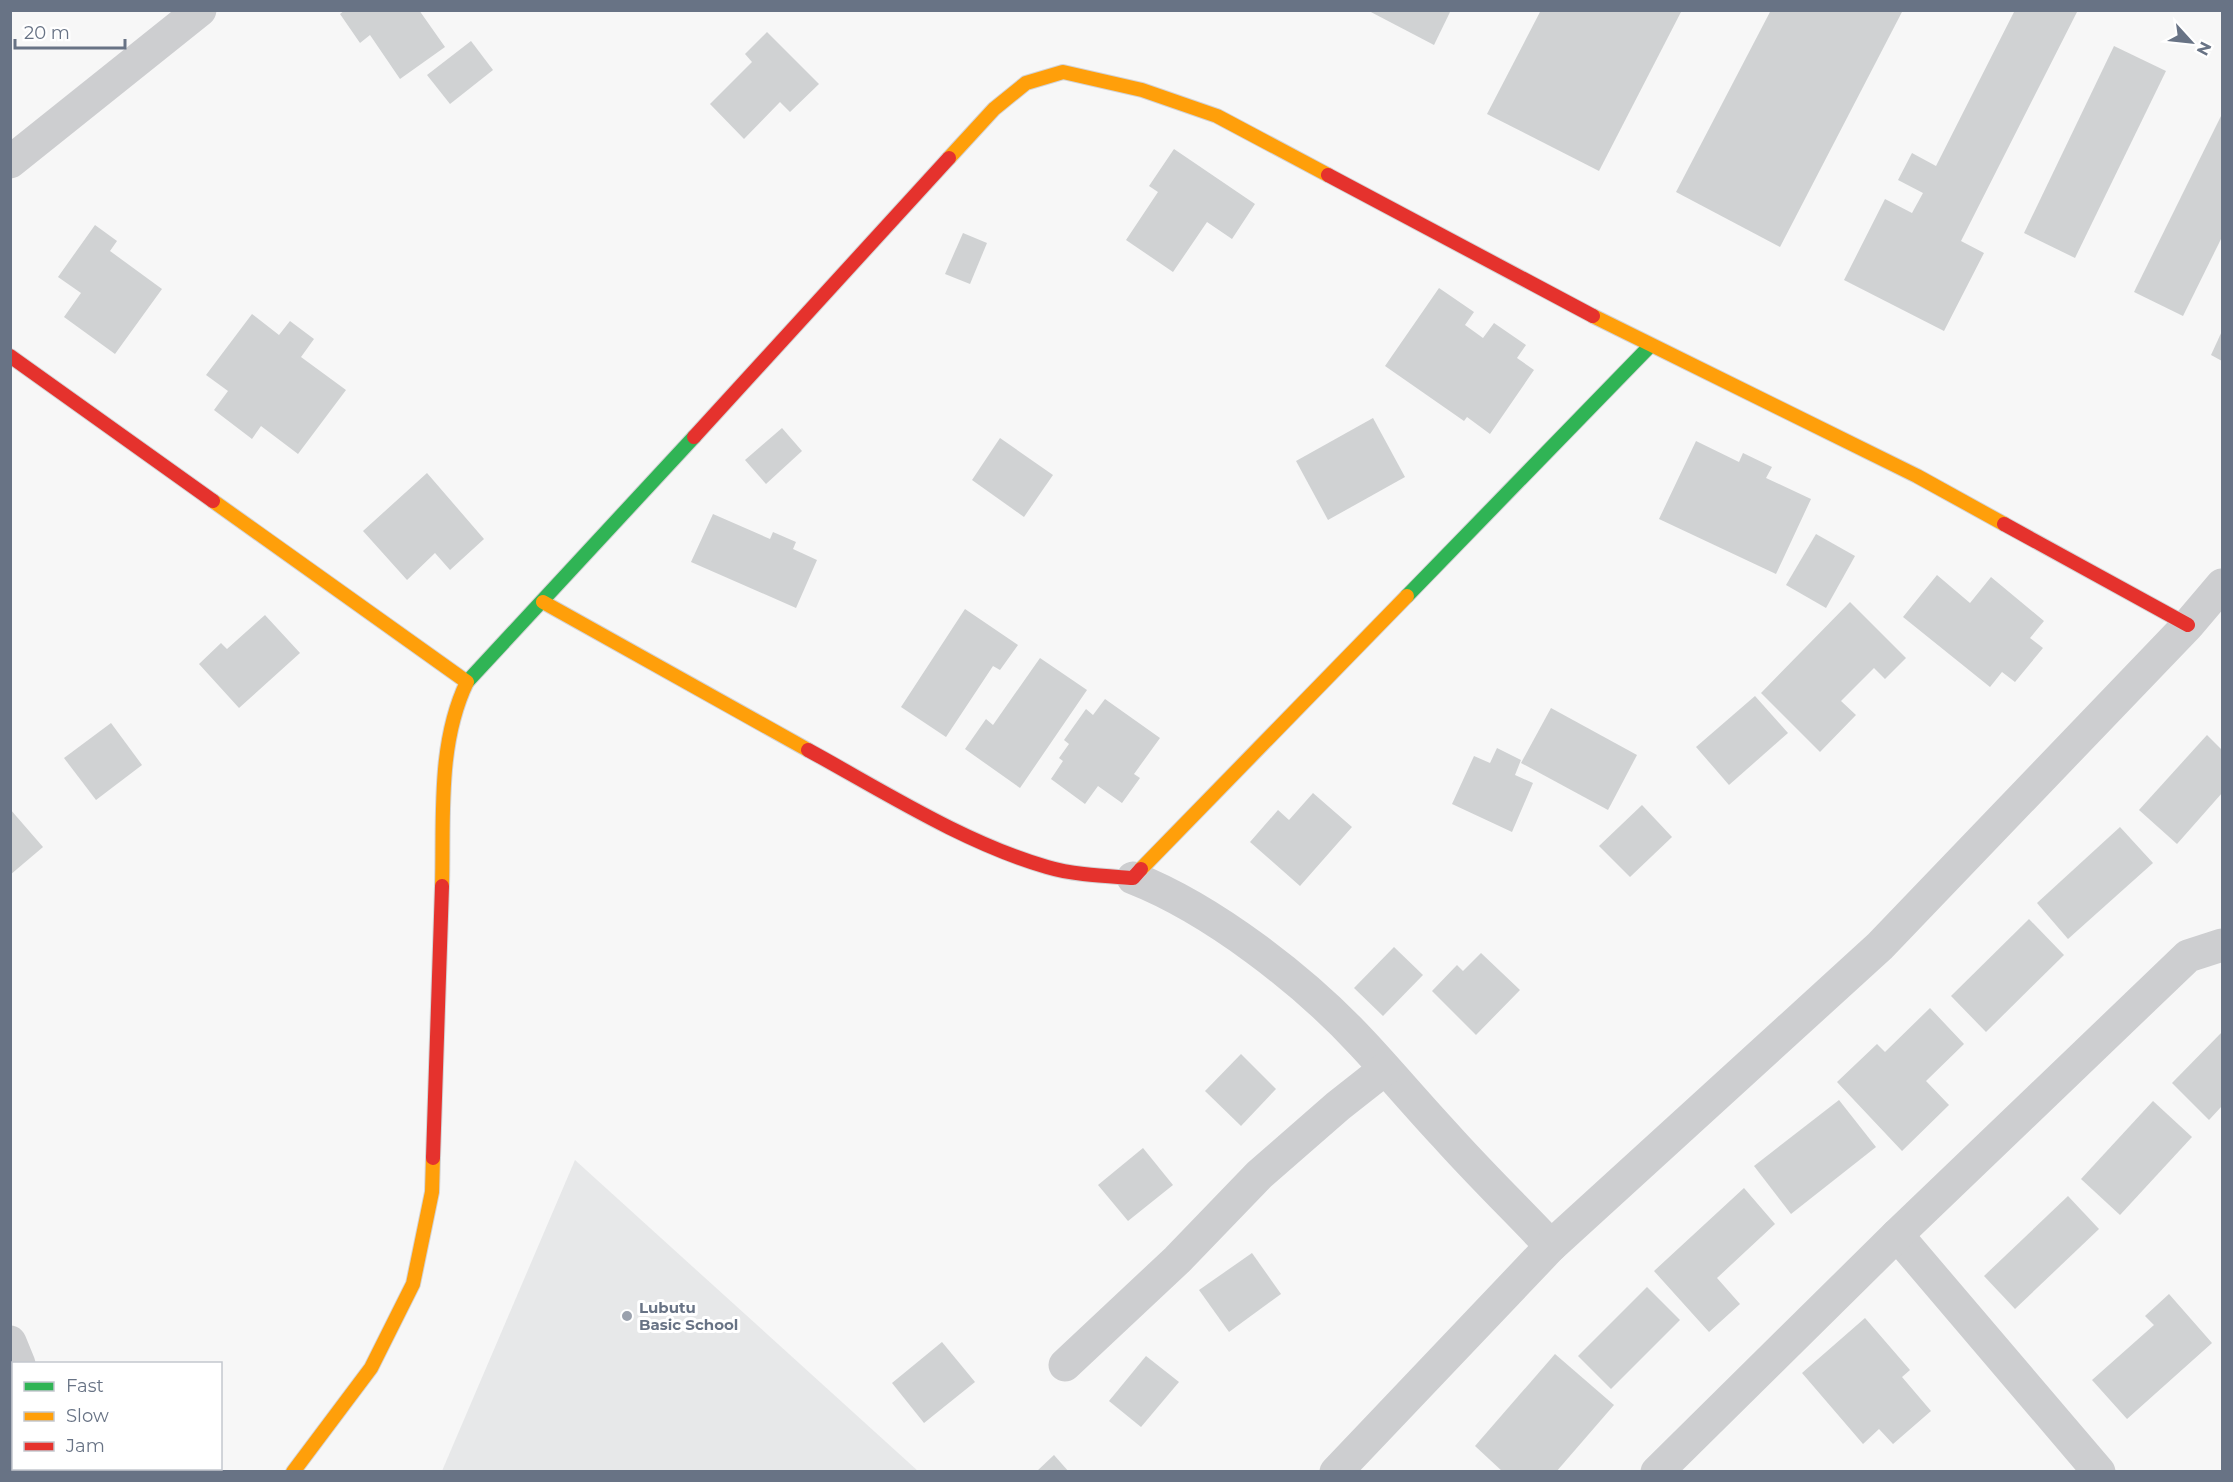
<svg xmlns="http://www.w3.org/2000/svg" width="2233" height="1482" font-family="Montserrat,sans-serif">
	<rect width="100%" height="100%" fill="#f7f7f7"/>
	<path fill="#e7e8e9" d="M575,1160L918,1471H442Z"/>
	<g fill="#d0d2d3">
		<path d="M345,10H419L445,47L400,79L370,35L360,43L340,14Z"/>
		<path d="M1367,10H1451L1434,45Z"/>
		<path d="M1541,10H1682L1599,171L1487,114Z"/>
		<path d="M1771,10H1903L1780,247L1676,192Z"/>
		<path d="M2015,10H2078L1961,241L1984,253L1944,331L1844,280L1885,199L1912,213L1923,193L1898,180L1912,153L1936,166Z"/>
		<path d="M767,32L819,84L790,112L780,102L744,139L710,104L752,62L745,54Z"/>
		<path d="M471,41L493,70L450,104L427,75Z"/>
		<path d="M2114,46L2166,71L2075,258L2024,233Z"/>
		<path d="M2222,114V237L2183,316L2134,292Z"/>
		<path d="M1174,149L1255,204L1232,239L1207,222L1173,272L1126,240L1158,192L1149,186Z"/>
		<path d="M95,225L117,241L110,251L162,289L115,354L64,317L81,293L58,277Z"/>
		<path d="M963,233L987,243L970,284L945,274Z"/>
		<path d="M1439,288L1474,312L1465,325L1483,338L1494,323L1526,345L1517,358L1534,370L1490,434L1467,417L1464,421L1385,366Z"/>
		<path d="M252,314L279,335L290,321L314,339L301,357L346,390L298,454L261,426L252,439L214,410L228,391L206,375Z"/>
		<path d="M2222,331V361L2211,355Z"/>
		<path d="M1373,418L1405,477L1328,520L1296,461Z"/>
		<path d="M782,428L802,451L766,484L745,460Z"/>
		<path d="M1000,438L1053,475L1024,517L972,480Z"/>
		<path d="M1696,441L1739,462L1743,453L1772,467L1766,478L1811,499L1776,574L1659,519Z"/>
		<path d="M427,473L484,539L450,570L435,553L407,580L363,531Z"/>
		<path d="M713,514L770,539L773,532L796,542L793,549L817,560L796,608L691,562Z"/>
		<path d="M1816,534L1855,556L1826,608L1786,585Z"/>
		<path d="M1937,575L1970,603L1991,577L2044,621L2030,638L2043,648L2015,682L2002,672L1990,687L1903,617Z"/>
		<path d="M1850,602L1906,658L1885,679L1874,668L1841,701L1856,715L1820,752L1761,693Z"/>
		<path d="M965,609L1018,645L1000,670L993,666L946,737L901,707Z"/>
		<path d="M265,615L300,653L239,708L199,664L221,643L227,649Z"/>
		<path d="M1040,658L1087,690L1020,788L965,749L986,719L993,725Z"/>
		<path d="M1755,696L1788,733L1729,785L1696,747Z"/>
		<path d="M1105,699L1160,738L1134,774L1140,778L1122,803L1098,786L1085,804L1051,779L1063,761L1059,758L1069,744L1064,740L1086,709L1093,715Z"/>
		<path d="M1551,708L1637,755L1608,810L1521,763Z"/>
		<path d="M111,723L142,765L96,800L64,758Z"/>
		<path d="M2207,735L2222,750V793L2177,844L2139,810Z"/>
		<path d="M1497,748L1521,760L1515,775L1533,783L1512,832L1452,804L1474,756L1490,763Z"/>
		<path d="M1313,793L1352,827L1300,886L1250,842L1278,810L1289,820Z"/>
		<path d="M1642,805L1672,837L1630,877L1599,846Z"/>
		<path d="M10,809L43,847L10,875Z"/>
		<path d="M2120,827L2153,863L2068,939L2037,903Z"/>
		<path d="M2029,919L2064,955L1986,1032L1951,996Z"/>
		<path d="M1394,947L1423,975L1383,1016L1354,988Z"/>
		<path d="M1481,953L1520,990L1476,1035L1432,991L1457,965L1463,971Z"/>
		<path d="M1930,1008L1964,1044L1926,1081L1949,1105L1902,1151L1837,1082L1877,1044L1885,1052Z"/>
		<path d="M2222,1032V1106L2209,1120L2172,1083Z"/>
		<path d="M1241,1054L1276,1089L1241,1126L1205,1091Z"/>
		<path d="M1839,1100L1876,1147L1791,1214L1754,1166Z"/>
		<path d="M2153,1101L2192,1137L2120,1215L2081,1179Z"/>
		<path d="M1143,1148L1173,1185L1128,1221L1098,1185Z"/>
		<path d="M1744,1188L1775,1224L1717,1278L1740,1304L1709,1332L1654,1271Z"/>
		<path d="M2068,1196L2099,1229L2015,1309L1984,1276Z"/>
		<path d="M1252,1253L1281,1294L1229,1332L1199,1290Z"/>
		<path d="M1647,1287L1680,1320L1611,1389L1578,1356Z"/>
		<path d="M2169,1294L2212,1343L2127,1419L2092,1380L2154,1325L2145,1316Z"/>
		<path d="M1865,1318L1910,1370L1902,1377L1931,1411L1893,1444L1879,1429L1863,1444L1802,1373Z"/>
		<path d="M942,1342L975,1382L924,1423L892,1383Z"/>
		<path d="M1555,1354L1614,1405L1556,1472H1503L1475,1446Z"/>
		<path d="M1146,1356L1179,1382L1141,1427L1109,1401Z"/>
		<path d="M1054,1455L1069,1472H1036Z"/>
	</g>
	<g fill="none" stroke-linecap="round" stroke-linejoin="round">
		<g stroke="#d3d3d5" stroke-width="16">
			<g id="fast">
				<path d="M1407,596L1650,346"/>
				<path d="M467,682L694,437"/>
			</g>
		</g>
		<g stroke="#d3d3d5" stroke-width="16">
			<g id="slow">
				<path d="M949,158L994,109L1026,83L1063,72L1142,90L1217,116L1328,175"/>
				<path d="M1593,316L1917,476L2004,524"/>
				<path d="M213,501L467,682C437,744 444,819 442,886"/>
				<path d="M543,602L808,750"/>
				<path d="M1141,869L1407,596"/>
				<path d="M293,1472L371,1368L413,1284L432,1192L433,1158"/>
			</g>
		</g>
		<g stroke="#d3d3d5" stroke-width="16">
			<g id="jam">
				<path d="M1328,175L1593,316"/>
				<path d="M10,356L213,501"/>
				<path d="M694,437L949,158"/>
				<path d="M2004,524L2188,625"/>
				<path d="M808,750C883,791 964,843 1047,867C1074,875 1105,876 1133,878L1141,869"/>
				<path d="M433,1158L442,886"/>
			</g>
		</g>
		<g stroke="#cdced0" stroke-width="33">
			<path d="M10,162L200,10"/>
			<path d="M1133,878C1212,909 1305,981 1363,1044C1391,1074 1417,1105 1445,1135C1479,1173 1516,1209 1551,1246"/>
			<path d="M1897,1235L2099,1472"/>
			<path d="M10,1342L19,1364"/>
			<path d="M1065,1365L1177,1260L1259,1175L1338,1106L1385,1069"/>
			<path d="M58,1468L59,1472"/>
			<path d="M1336,1472L1551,1246L1880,946L2188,625L2222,585"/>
			<path d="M1657,1472L1897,1235L2188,956L2222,945"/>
		</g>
		<use href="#fast" stroke="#30b455" stroke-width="14"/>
		<use href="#slow" stroke="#ff9f0a" stroke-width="14"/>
		<use href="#jam" stroke="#e5322d" stroke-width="14"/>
	</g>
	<circle fill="#9aa1ad" stroke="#fff" stroke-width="2" cx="627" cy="1316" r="6"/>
	<g text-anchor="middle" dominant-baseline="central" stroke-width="6" stroke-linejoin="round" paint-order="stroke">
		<g font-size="15" font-weight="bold" fill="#687385" stroke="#fff" text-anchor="start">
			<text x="639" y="1307">Lubutu<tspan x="639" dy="17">Basic School</tspan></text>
		</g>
	</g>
	<rect width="2233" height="1482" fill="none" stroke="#687385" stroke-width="24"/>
	<rect x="12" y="1362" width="210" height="108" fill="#ffffff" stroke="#c3c7ce" stroke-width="1.5"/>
	<rect x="24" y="1382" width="30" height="9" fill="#30b455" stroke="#c3c7ce" stroke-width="1.5"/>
	<text x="66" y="1392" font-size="18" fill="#687385">Fast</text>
	<rect x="24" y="1412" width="30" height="9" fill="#ff9f0a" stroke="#c3c7ce" stroke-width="1.5"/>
	<text x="66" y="1422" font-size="18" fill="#687385">Slow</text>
	<rect x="24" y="1442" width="30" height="9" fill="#e5322d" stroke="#c3c7ce" stroke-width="1.5"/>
	<text x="66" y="1452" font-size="18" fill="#687385">Jam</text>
	<g transform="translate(2191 42) rotate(117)" stroke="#ffffff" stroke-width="4.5" paint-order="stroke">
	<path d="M0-4.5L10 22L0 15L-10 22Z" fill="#687385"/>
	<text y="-9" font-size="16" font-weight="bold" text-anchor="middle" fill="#687385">N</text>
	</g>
	<path d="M15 39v9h110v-9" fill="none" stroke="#687385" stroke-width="3"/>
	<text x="24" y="39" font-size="18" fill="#687385" stroke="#ffffff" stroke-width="4.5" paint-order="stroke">20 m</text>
</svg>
